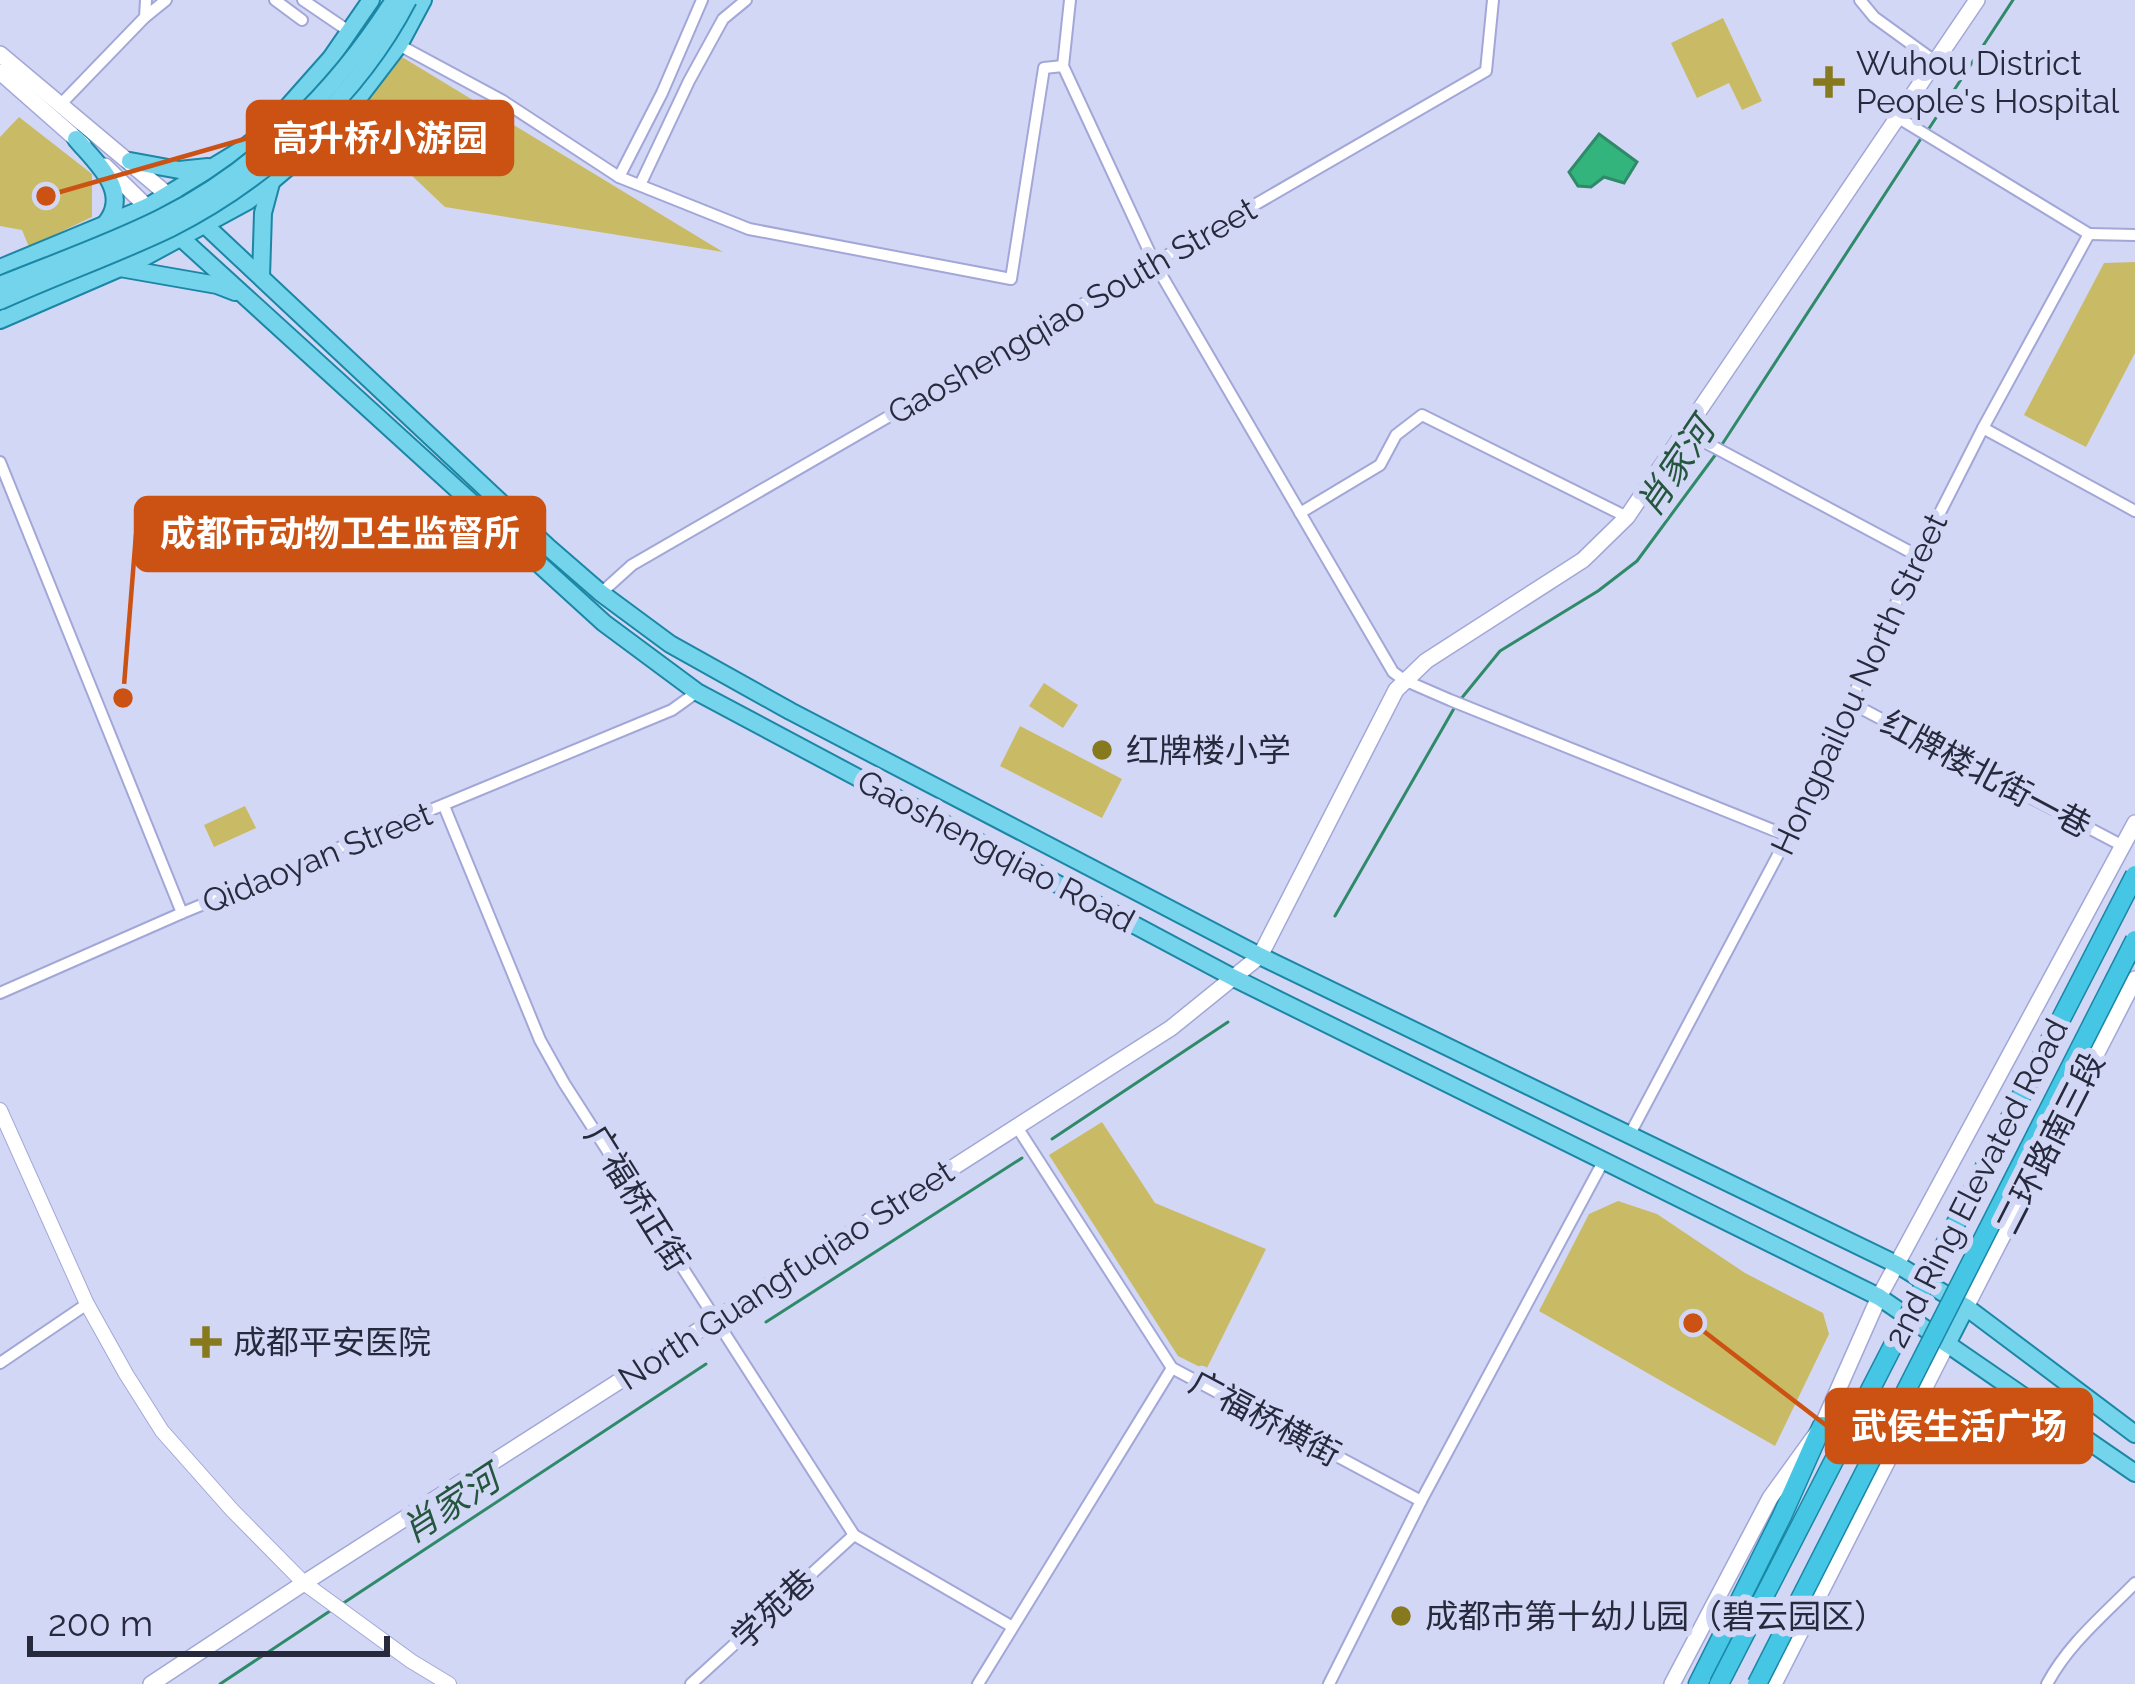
<svg xmlns="http://www.w3.org/2000/svg" width="2135" height="1684" font-family="Raleway,'Noto Sans SC',sans-serif">
	<rect width="100%" height="100%" fill="#d3d7f6"/>
	<g fill="#c9bb66">
		<path d="M1723,18L1762,101L1742,110L1729,83L1697,98L1671,43Z"/>
		<path d="M402,57L723,252L445,207L352,119Z"/>
		<path d="M19,117L92,174V217L29,247L22,230L0,226V137Z"/>
		<path d="M2135,262V353L2086,447L2024,415L2104,263Z"/>
		<path d="M1044,683L1078,705L1063,728L1029,706Z"/>
		<path d="M1020,726L1122,779L1102,818L1000,766Z"/>
		<path d="M245,806L256,828L214,847L204,825Z"/>
		<path d="M1102,1122L1155,1203L1266,1249L1206,1370L1178,1356L1049,1155Z"/>
		<path d="M1618,1201L1657,1214L1745,1273L1823,1313L1829,1334L1775,1446L1539,1311L1589,1214Z"/>
	</g>
	<path fill="#32b47c" stroke="#2f8a69" stroke-width="3" d="M1599,134L1637,162L1624,183L1604,177L1591,187L1578,186L1569,172Z"/>
	<g fill="none" stroke-linecap="round" stroke-linejoin="round">
		<g stroke="#2f8a69" stroke-width="3">
			<path d="M1928,130L2013,0"/>
			<path d="M1721,446L1922,137"/>
			<path d="M1335,916L1456,705L1500,651L1598,591L1637,561L1716,454"/>
			<path d="M1052,1139L1228,1022"/>
			<path d="M766,1322L1022,1158"/>
			<path d="M342,1604L706,1364"/>
			<path d="M220,1684L333,1609"/>
		</g>
		<g stroke="#a2a7d8" stroke-width="14">
			<g id="minor">
				<path d="M275,0L302,20"/>
				<path d="M303,0L350,32"/>
				<path d="M1070,0L1063,66L1155,264L1393,672L1404,680L1450,700L1788,836"/>
				<path d="M1860,0L1874,17L1936,62"/>
				<path d="M145,17L166,0"/>
				<path d="M399,45L503,101L619,177L749,229L1011,279L1044,68L1063,66"/>
				<path d="M60,105L145,17L146,0"/>
				<path d="M1897,117L2089,234"/>
				<path d="M619,177L662,93L702,0"/>
				<path d="M640,185L689,81L723,19L746,0"/>
				<path d="M2089,234L2135,235"/>
				<path d="M1983,428L2135,511"/>
				<path d="M1684,431L1918,556"/>
				<path d="M0,462L182,913L672,710L697,692"/>
				<path d="M1300,513L1380,465L1396,435L1422,415L1627,517"/>
				<path d="M601,593L632,565L1486,71L1493,0"/>
				<path d="M1849,702L2123,846"/>
				<path d="M444,806L540,1040L564,1083L854,1535L1011,1626"/>
				<path d="M0,993L182,913"/>
				<path d="M1017,1127L1172,1368L1421,1501"/>
				<path d="M1630,1134L1788,836L1918,556L1983,428L2089,234"/>
				<path d="M0,1363L87,1304"/>
				<path d="M691,1684L854,1535"/>
				<path d="M978,1684L1172,1368"/>
				<path d="M1329,1684L1421,1501L1604,1160"/>
				<path d="M2047,1684C2069,1643 2104,1615 2135,1583"/>
			</g>
		</g>
		<g stroke="#a2a7d8" stroke-width="16">
			<path id="tertiary" d="M0,1110L87,1304L126,1374L162,1431L232,1510L304,1583L411,1661L449,1684"/>
		</g>
		<g stroke="#a2a7d8" stroke-width="18">
			<g id="secondary">
				<path d="M0,54L168,195"/>
				<path d="M0,72L83,145"/>
				<path d="M105,166L147,207"/>
				<path d="M1966,1307L2135,979"/>
				<path d="M151,1684L304,1583L1171,1028L1260,956L1396,690L1426,661L1583,560L1627,517L1977,0"/>
				<path d="M1672,1684L1770,1498L1822,1426L1879,1297L2135,823"/>
				<path d="M1774,1684L1947,1344"/>
			</g>
		</g>
		<g stroke="#1b86a5" stroke-width="20">
			<g id="primary">
				<path d="M76,139C97,164 131,192 106,223"/>
				<path d="M130,161L179,170L208,167"/>
				<path d="M168,195L205,225L548,547L601,593L670,644L790,711L1260,956L1898,1265L1966,1307L2135,1434"/>
				<path d="M147,207L604,623L697,692L1234,978L1879,1297L2135,1473"/>
				<path d="M0,268L147,207L244,148L269,128L331,58L371,0"/>
				<path d="M120,268L217,285L235,292"/>
				<path d="M261,277L263,213L271,183"/>
				<path d="M0,320L143,258L248,201L292,164L347,113L399,45L423,0"/>
				<path d="M1947,1344L1966,1307"/>
			</g>
		</g>
		<g stroke="#1b86a5" stroke-width="21">
			<path id="trunk" d="M1698,1684L1782,1516L1822,1426"/>
		</g>
		<use href="#minor" stroke="#fff" stroke-width="10"/>
		<use href="#tertiary" stroke="#fff" stroke-width="14"/>
		<use href="#secondary" stroke="#fff" stroke-width="15"/>
		<use href="#primary" stroke="#73d4eb" stroke-width="16"/>
		<use href="#trunk" stroke="#44c6e4" stroke-width="18"/>
		<g stroke="#1b86a5" stroke-width="20" stroke-linecap="butt">
			<g id="primary-bridge">
				<path d="M0,285C54,263 109,244 161,218C257,170 337,90 394,0"/>
				<path d="M0,301C57,275 115,255 171,228C267,180 359,95 408,0"/>
			</g>
		</g>
		<g stroke="#1b86a5" stroke-width="21" stroke-linecap="butt">
			<g id="trunk-bridge">
				<path d="M1719,1684L2135,875"/>
				<path d="M1757,1684L2135,940"/>
			</g>
		</g>
		<use href="#primary-bridge" stroke="#73d4eb" stroke-width="16"/>
		<use href="#trunk-bridge" stroke="#44c6e4" stroke-width="18"/>
	</g>
	<g fill="#87791d" stroke="#d3d7f6" stroke-width="4.5">
		<path d="M1823 64h12v12h12v12h-12v12h-12v-12h-12v-12h12z"/>
		<circle cx="1102" cy="750" r="12"/>
		<path d="M200 1324h12v12h12v12h-12v12h-12v-12h-12v-12h12z"/>
		<circle cx="1401" cy="1616" r="12"/>
	</g>
	<g text-anchor="middle" dominant-baseline="central" stroke-width="12" stroke-linejoin="round" paint-order="stroke">
		<g font-size="33" fill="#27293c" stroke="#d3d7f6" text-anchor="start">
			<text x="1856" y="63">Wuhou District<tspan x="1856" dy="38">People's Hospital</tspan></text>
			<text x="1126" y="750">红牌楼小学</text>
			<text x="233" y="1342">成都平安医院</text>
			<text x="1425" y="1616">成都市第十幼儿园（碧云园区）</text>
		</g>
		<g font-size="33" fill="#27293c" stroke="#d3d7f6">
			<text transform="translate(1072 311) rotate(-30)">Gaoshengqiao South Street</text>
			<text transform="translate(1859 684) rotate(-65)">Hongpailou North Street</text>
			<text transform="translate(1986 774) rotate(28)">红牌楼北街一巷</text>
			<text transform="translate(996 851) rotate(28)">Gaoshengqiao Road</text>
			<text transform="translate(317 858) rotate(-22)">Qidaoyan Street</text>
			<text transform="translate(2050 1143) rotate(-63)">二环路南三段</text>
			<text transform="translate(1976 1183) rotate(-63)">2nd Ring Elevated Road</text>
			<text transform="translate(637 1198) rotate(58)">广福桥正街</text>
			<text transform="translate(786 1275) rotate(-33)">North Guangfuqiao Street</text>
			<text transform="translate(1265 1418) rotate(28)">广福桥横街</text>
			<text transform="translate(773 1609) rotate(-43)">学苑巷</text>
		</g>
		<g font-size="36" font-style="italic" fill="#24563e" stroke="#d3d7f6">
			<text transform="translate(1675 467) rotate(-56)">肖家河</text>
			<text transform="translate(450 1504) rotate(-33)">肖家河</text>
		</g>
	</g>
	<path fill="none" stroke="#cb5213" stroke-width="4.5" d="M46 196L248 138M123 698L136 534M1693 1323L1827 1426"/>
	<g fill="#cb5213" stroke="#d3d7f6" stroke-width="4.5">
		<circle cx="46" cy="196" r="12"/>
		<circle cx="123" cy="698" r="12"/>
		<circle cx="1693" cy="1323" r="12"/>
	</g>
	<g fill="#cb5213" stroke="#cb5213" stroke-width="4.5">
		<rect x="248" y="102" width="264" height="72" rx="12"/>
		<rect x="136" y="498" width="408" height="72" rx="12"/>
		<rect x="1827" y="1390" width="264" height="72" rx="12"/>
	</g>
	<g font-size="36" text-anchor="middle" font-weight="bold" fill="#fff">
		<text x="380" y="151">高升桥小游园</text>
		<text x="340" y="546">成都市动物卫生监督所</text>
		<text x="1959" y="1439">武侯生活广场</text>
	</g>
	<path d="M30 1636v18h357v-18" fill="none" stroke="#27293c" stroke-width="6"/>
	<text x="48" y="1636" font-size="36" fill="#27293c" stroke="#d3d7f6" stroke-width="9" paint-order="stroke">200 m</text>
</svg>
